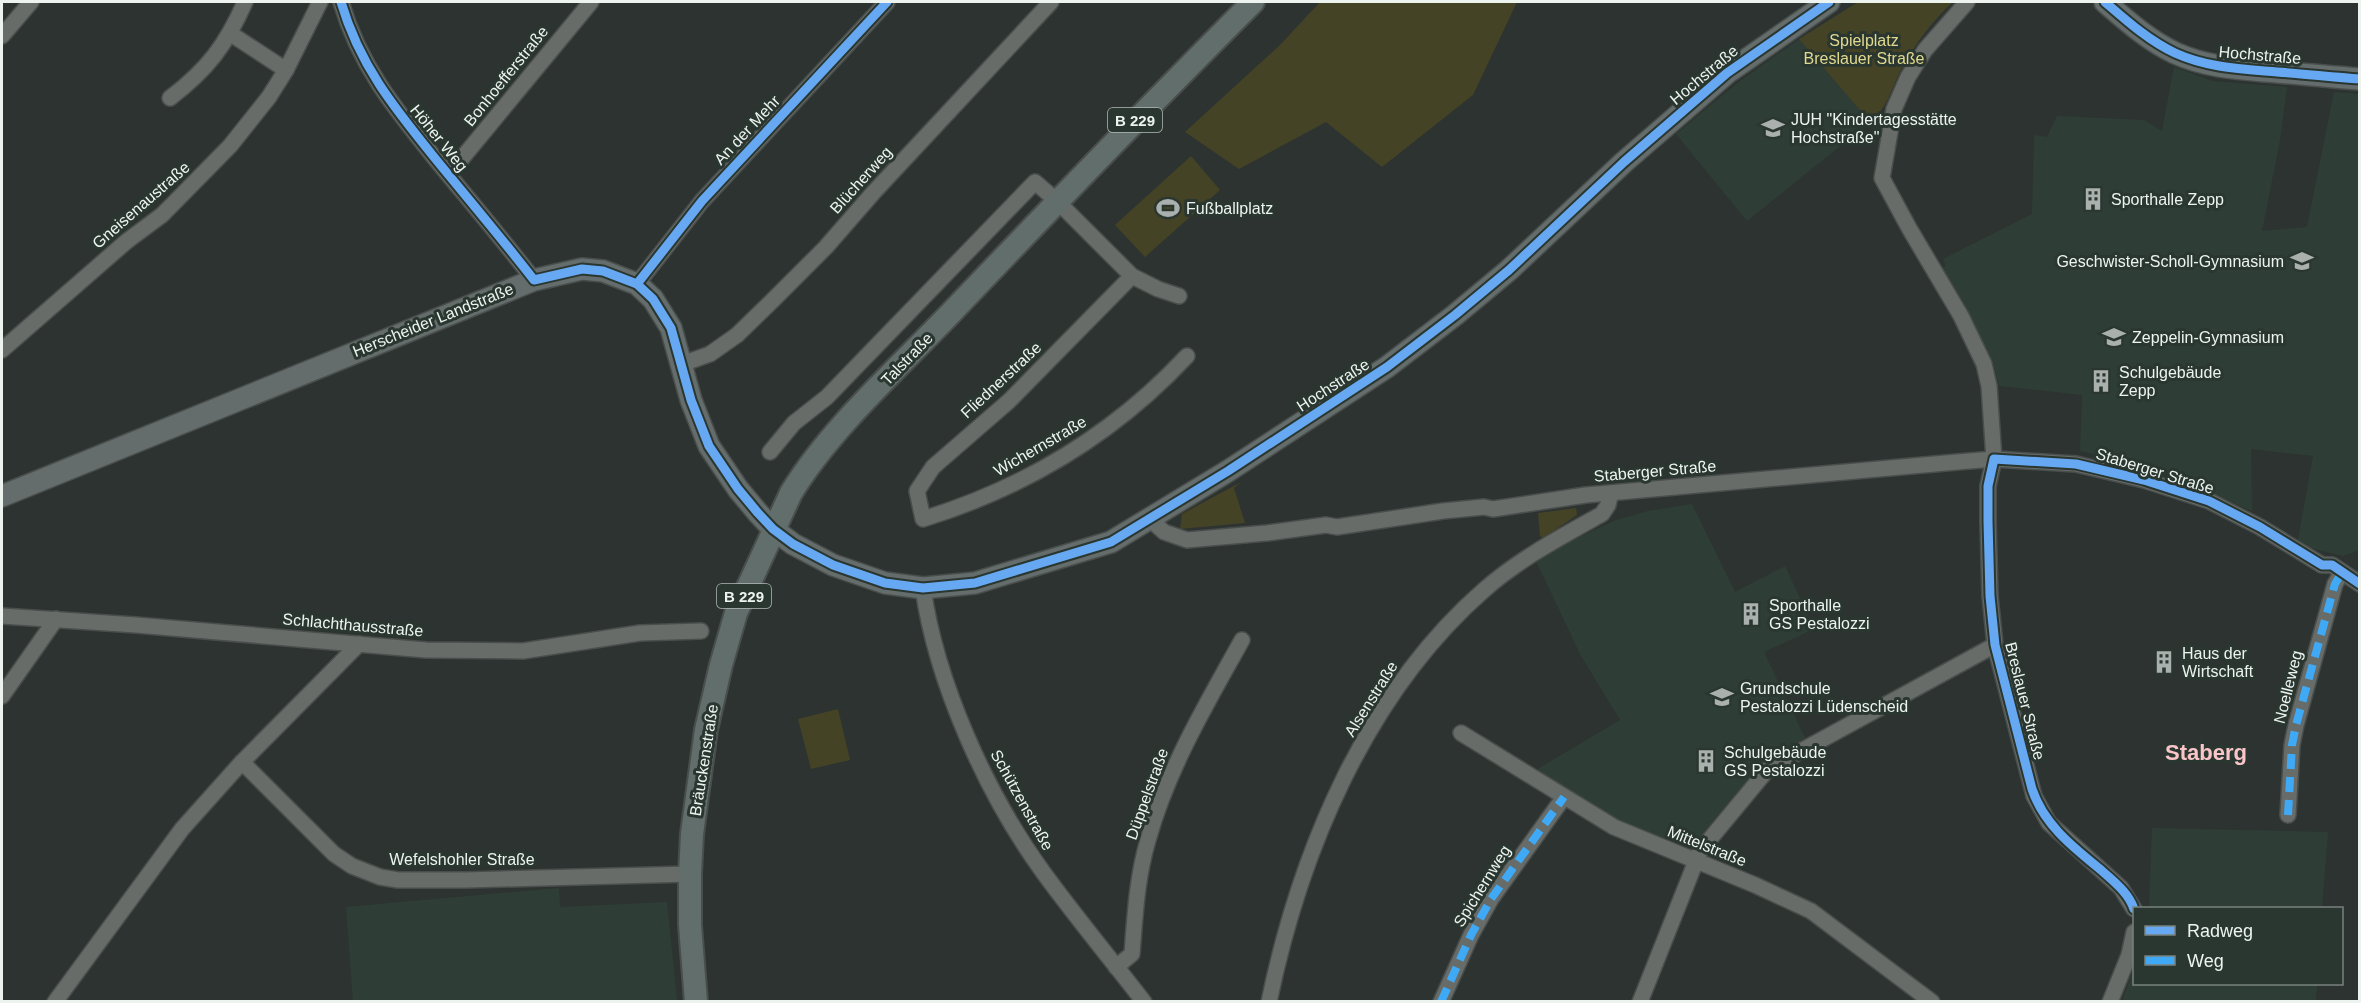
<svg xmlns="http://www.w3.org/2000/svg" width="2361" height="1003" font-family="Arial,sans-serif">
	<rect width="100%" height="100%" fill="#2d3330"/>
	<g fill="#2e3e36">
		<path d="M1799,39L1870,122L1747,221L1676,134L1736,84Z"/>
		<path d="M2174,67L2212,81L2287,87L2280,140L2262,231L2307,227L2334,92L2359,94L2360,550L2343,556L2311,548L2298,540L2313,456L2251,449L2252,511L2156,469L2080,451L2082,395L1999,386L1993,362L1964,303L1942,268L1946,266L1943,259L2032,214L2034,135L2047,137L2057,116L2144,120L2162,131Z"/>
		<path d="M1692,504L1735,592L1785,566L1814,629L1764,652L1805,738L1762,762L1691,847L1620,824L1536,770L1620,720L1580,654L1536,561L1575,539L1616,520L1648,511Z"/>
		<path d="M2152,828L2328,832L2322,908H2149Z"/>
		<path d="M559,888L560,907L667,902L677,1001H353L346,907Z"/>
		<path d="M2134,968V984H2317L2316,1001H2122Z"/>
	</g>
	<g fill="#454325">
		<path d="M1320,2H1517L1473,95L1382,167L1326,122L1239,169L1185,132L1280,45Z"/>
		<path d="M1858,2H1953C1932,21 1915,44 1901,70C1890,91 1889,106 1870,122L1799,39Z"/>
		<path d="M1191,156L1220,190L1145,257L1115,225Z"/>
		<path d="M1241,482L1234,488L1245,523L1180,529L1182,514Z"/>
		<path d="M1576,508L1577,515L1543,538L1540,536L1538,513Z"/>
		<path d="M838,709L850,760L811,769L798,719Z"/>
	</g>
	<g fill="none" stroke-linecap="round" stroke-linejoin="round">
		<g stroke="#494e4c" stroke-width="18">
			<g id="minor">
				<path d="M341,2C360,67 396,110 438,162C470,201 503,240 534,280"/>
				<path d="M1967,2L1925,50L1908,77L1894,109L1882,178L1909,228L1961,316L1984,364L1989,386L1994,459L1988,486V521L1990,596L1995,645L2034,796L2049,823L2121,888L2134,909"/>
				<path d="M231,34L286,70"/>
				<path d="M2,36L31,2"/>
				<path d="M170,98C208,69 226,45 245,2"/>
				<path d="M449,174L591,2"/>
				<path d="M1132,276L1009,401L933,467L917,491L923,519C1024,488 1114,434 1187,356"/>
				<path d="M637,284L702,201L887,2"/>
				<path d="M2,350L127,241L162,215L230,146L269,97L286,70L320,2"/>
				<path d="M682,364L710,354L737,335L773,300L826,247L873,193L1051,2"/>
				<path d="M770,452L794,423L827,397L1035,182L1057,201L1132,276L1158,289L1179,296"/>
				<path d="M1151,520L1164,532L1187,540L1267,533L1326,525L1337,527L1443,511L1484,507L1493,509L1586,495L1957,462L1994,459L2076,464L2144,480L2209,501L2260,527L2322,565H2332L2360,584"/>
				<path d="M923,588C936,682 987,795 1043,872C1075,916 1110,958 1144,1002"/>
				<path d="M2,616L136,625L426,650L523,651L640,633L701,631"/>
				<path d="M2,696L56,619"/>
				<path d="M1461,733L1614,827L1755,885L1811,911L1932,1002"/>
				<path d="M242,762L359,644"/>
				<path d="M2288,815L2292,745L2296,725L2335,584L2342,572"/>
				<path d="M1116,967L1132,954C1135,915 1137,877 1148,840C1168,768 1206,705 1242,640"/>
				<path d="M55,1002L182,829L242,762L334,854L352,866L380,877L398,880H466L690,874"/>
				<path d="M1269,1002C1300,852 1366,693 1484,590C1519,559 1561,537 1602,514L1608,505L1611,493"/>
				<path d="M1441,1002L1471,935L1491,899L1564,797"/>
				<path d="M1640,1002L1700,851L1768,769L1995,645"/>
				<path d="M2110,1002L2129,955L2134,932"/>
			</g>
		</g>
		<g stroke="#494e4c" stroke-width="24">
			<g id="secondary">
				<path d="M2105,2C2127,21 2148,40 2175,53C2208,68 2242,69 2277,72C2305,74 2332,77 2360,79"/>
				<path d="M2,496L534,280L582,269L603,271L637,284L653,299L671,328L691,400L709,446L738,489L758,513L773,529L793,544L833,565L885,583L923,588L975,583L1111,542L1228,471L1387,367L1455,315L1509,270L1624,162L1727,73L1829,2"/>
			</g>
		</g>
		<g stroke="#494e4c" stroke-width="26">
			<path id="primary" d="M696,1002L690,925V874L692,834L706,730L721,665L736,613L791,493C830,429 896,370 948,316C1049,210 1150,105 1253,2"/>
		</g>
		<use href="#minor" stroke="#676c69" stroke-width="15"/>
		<use href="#secondary" stroke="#646d6b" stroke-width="21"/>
		<use href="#primary" stroke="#626e6c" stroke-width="22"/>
		<g stroke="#3fa9f5" stroke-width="8" stroke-dasharray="15 8" stroke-linecap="butt">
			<path d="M2288,815L2292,745L2296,725L2335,584L2342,572"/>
			<path d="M1441,1002L1471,935L1491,899L1564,797"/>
		</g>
		<g stroke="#2a3630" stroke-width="13">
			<g id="cycleway">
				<path d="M341,2C360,67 396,110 438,162C470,201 503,240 534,280L582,269L603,271L637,284L653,299L671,328L691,400L709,446L738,489L758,513L773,529L793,544L833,565L885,583L923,588L975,583L1111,542L1228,471L1387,367L1455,315L1509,270L1624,162L1727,73L1829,2"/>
				<path d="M2105,2C2127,21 2148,40 2175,53C2208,68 2242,69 2277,72C2305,74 2332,77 2360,79"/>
				<path d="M637,284L702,201L887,2"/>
				<path d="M2134,909C2128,892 2114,882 2101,870C2073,847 2044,825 2032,789L1995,645L1990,596L1988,521V486L1994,459L2076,464L2144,480L2209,501L2260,527L2322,565H2332L2360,584"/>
			</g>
		</g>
		<use href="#cycleway" stroke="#66a8f1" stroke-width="9"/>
	</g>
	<defs>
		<g id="school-bare" transform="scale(1.8)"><path d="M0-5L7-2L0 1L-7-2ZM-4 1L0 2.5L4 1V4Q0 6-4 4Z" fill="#aab0ad" stroke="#2a3630" stroke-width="2.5" paint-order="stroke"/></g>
		<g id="building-bare" transform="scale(1.8)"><path d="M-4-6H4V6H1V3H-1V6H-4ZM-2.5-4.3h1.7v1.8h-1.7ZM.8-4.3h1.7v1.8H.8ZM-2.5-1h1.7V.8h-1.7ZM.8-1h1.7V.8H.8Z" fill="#aab0ad" stroke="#2a3630" stroke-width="2.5" paint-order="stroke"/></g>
		<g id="stadium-bare" transform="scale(1.8)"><path d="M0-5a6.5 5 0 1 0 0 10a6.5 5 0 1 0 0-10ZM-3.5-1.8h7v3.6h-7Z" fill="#aab0ad" stroke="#2a3630" stroke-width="2.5" paint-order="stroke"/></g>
	</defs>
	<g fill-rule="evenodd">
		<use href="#school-bare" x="1773" y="128"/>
		<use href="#building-bare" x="2093" y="199"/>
		<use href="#stadium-bare" x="1168" y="208"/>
		<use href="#school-bare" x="2302" y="261"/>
		<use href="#school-bare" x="2114" y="337"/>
		<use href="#building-bare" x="2101" y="381"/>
		<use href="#building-bare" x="1751" y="614"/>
		<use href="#building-bare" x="2164" y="662"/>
		<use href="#school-bare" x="1722" y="697"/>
		<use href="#building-bare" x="1706" y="761"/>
	</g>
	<g text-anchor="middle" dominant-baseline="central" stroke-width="6" stroke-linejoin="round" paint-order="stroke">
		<g fill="#2a3630" stroke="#b2bbb6" stroke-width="1.5">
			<rect x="1108" y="108" width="54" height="24" rx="4.5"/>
			<rect x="717" y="584" width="54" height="24" rx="4.5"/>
		</g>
		<g font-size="15" font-weight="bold" fill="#edf4f0">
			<text x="1135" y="120">B 229</text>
			<text x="744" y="596">B 229</text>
		</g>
		<g font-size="16" fill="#e1d98f" stroke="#2a3630">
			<text x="1864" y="40">Spielplatz<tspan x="1864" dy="18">Breslauer Straße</tspan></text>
		</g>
		<g font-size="16" fill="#edf4f0" stroke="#2a3630">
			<text transform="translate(2260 55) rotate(5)">Hochstraße</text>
			<text transform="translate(1704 75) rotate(-40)">Hochstraße</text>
			<text transform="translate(506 76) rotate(-51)">Bonhoefferstraße</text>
			<text transform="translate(747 130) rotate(-47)">An der Mehr</text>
			<text transform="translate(439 138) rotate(51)">Höher Weg</text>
			<text transform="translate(861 180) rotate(-48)">Blücherweg</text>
			<text transform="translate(141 205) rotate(-41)">Gneisenaustraße</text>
			<text transform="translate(433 320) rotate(-22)">Herscheider Landstraße</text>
			<text transform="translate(907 359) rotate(-46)">Talstraße</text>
			<text transform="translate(1001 380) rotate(-43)">Fliednerstraße</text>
			<text transform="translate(1333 385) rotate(-33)">Hochstraße</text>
			<text transform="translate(1040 446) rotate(-30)">Wichernstraße</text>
			<text transform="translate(1655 471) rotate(-5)">Staberger Straße</text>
			<text transform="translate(2155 471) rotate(17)">Staberger Straße</text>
			<text transform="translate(353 625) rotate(5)">Schlachthausstraße</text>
			<text transform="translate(2288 687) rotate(-76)">Noelleweg</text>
			<text transform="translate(1371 699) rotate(-58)">Alsenstraße</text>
			<text transform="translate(2025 701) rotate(76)">Breslauer Straße</text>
			<text transform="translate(704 760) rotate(-81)">Bräuckenstraße</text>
			<text transform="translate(1147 794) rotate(-70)">Düppelstraße</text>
			<text transform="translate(1022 800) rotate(61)">Schützenstraße</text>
			<text transform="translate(1707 846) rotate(22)">Mittelstraße</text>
			<text x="462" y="859">Wefelshohler Straße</text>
			<text transform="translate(1482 886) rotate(-58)">Spichernweg</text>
		</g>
		<g font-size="16" fill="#edf4f0" stroke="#2a3630" text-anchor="start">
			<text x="1791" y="119">JUH "Kindertagesstätte<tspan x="1791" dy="18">Hochstraße"</tspan></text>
			<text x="2111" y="199">Sporthalle Zepp</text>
			<text x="1186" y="208">Fußballplatz</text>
			<text x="2284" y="261" text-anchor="end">Geschwister-Scholl-Gymnasium</text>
			<text x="2132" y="337">Zeppelin-Gymnasium</text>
			<text x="2119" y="372">Schulgebäude<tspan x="2119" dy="18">Zepp</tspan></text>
			<text x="1769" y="605">Sporthalle<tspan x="1769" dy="18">GS Pestalozzi</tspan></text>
			<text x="2182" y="653">Haus der<tspan x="2182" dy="18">Wirtschaft</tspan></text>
			<text x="1740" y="688">Grundschule<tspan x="1740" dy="18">Pestalozzi Lüdenscheid</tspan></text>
			<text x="1724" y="752">Schulgebäude<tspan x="1724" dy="18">GS Pestalozzi</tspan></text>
		</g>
		<g font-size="22" font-weight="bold" fill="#f9c5c9" stroke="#2a3630">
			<text x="2206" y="752">Staberg</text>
		</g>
	</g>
	<rect width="2361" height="1003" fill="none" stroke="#edf4f0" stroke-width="6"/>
	<rect x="2133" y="907" width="210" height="78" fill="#2a3630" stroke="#78827d" stroke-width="1.5"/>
	<rect x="2145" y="926" width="30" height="9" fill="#66a8f1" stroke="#78827d" stroke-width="1.5"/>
	<text x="2187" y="937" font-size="18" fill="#edf4f0">Radweg</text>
	<rect x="2145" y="956" width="30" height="9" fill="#3fa9f5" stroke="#78827d" stroke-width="1.5"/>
	<text x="2187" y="967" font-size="18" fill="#edf4f0">Weg</text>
</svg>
